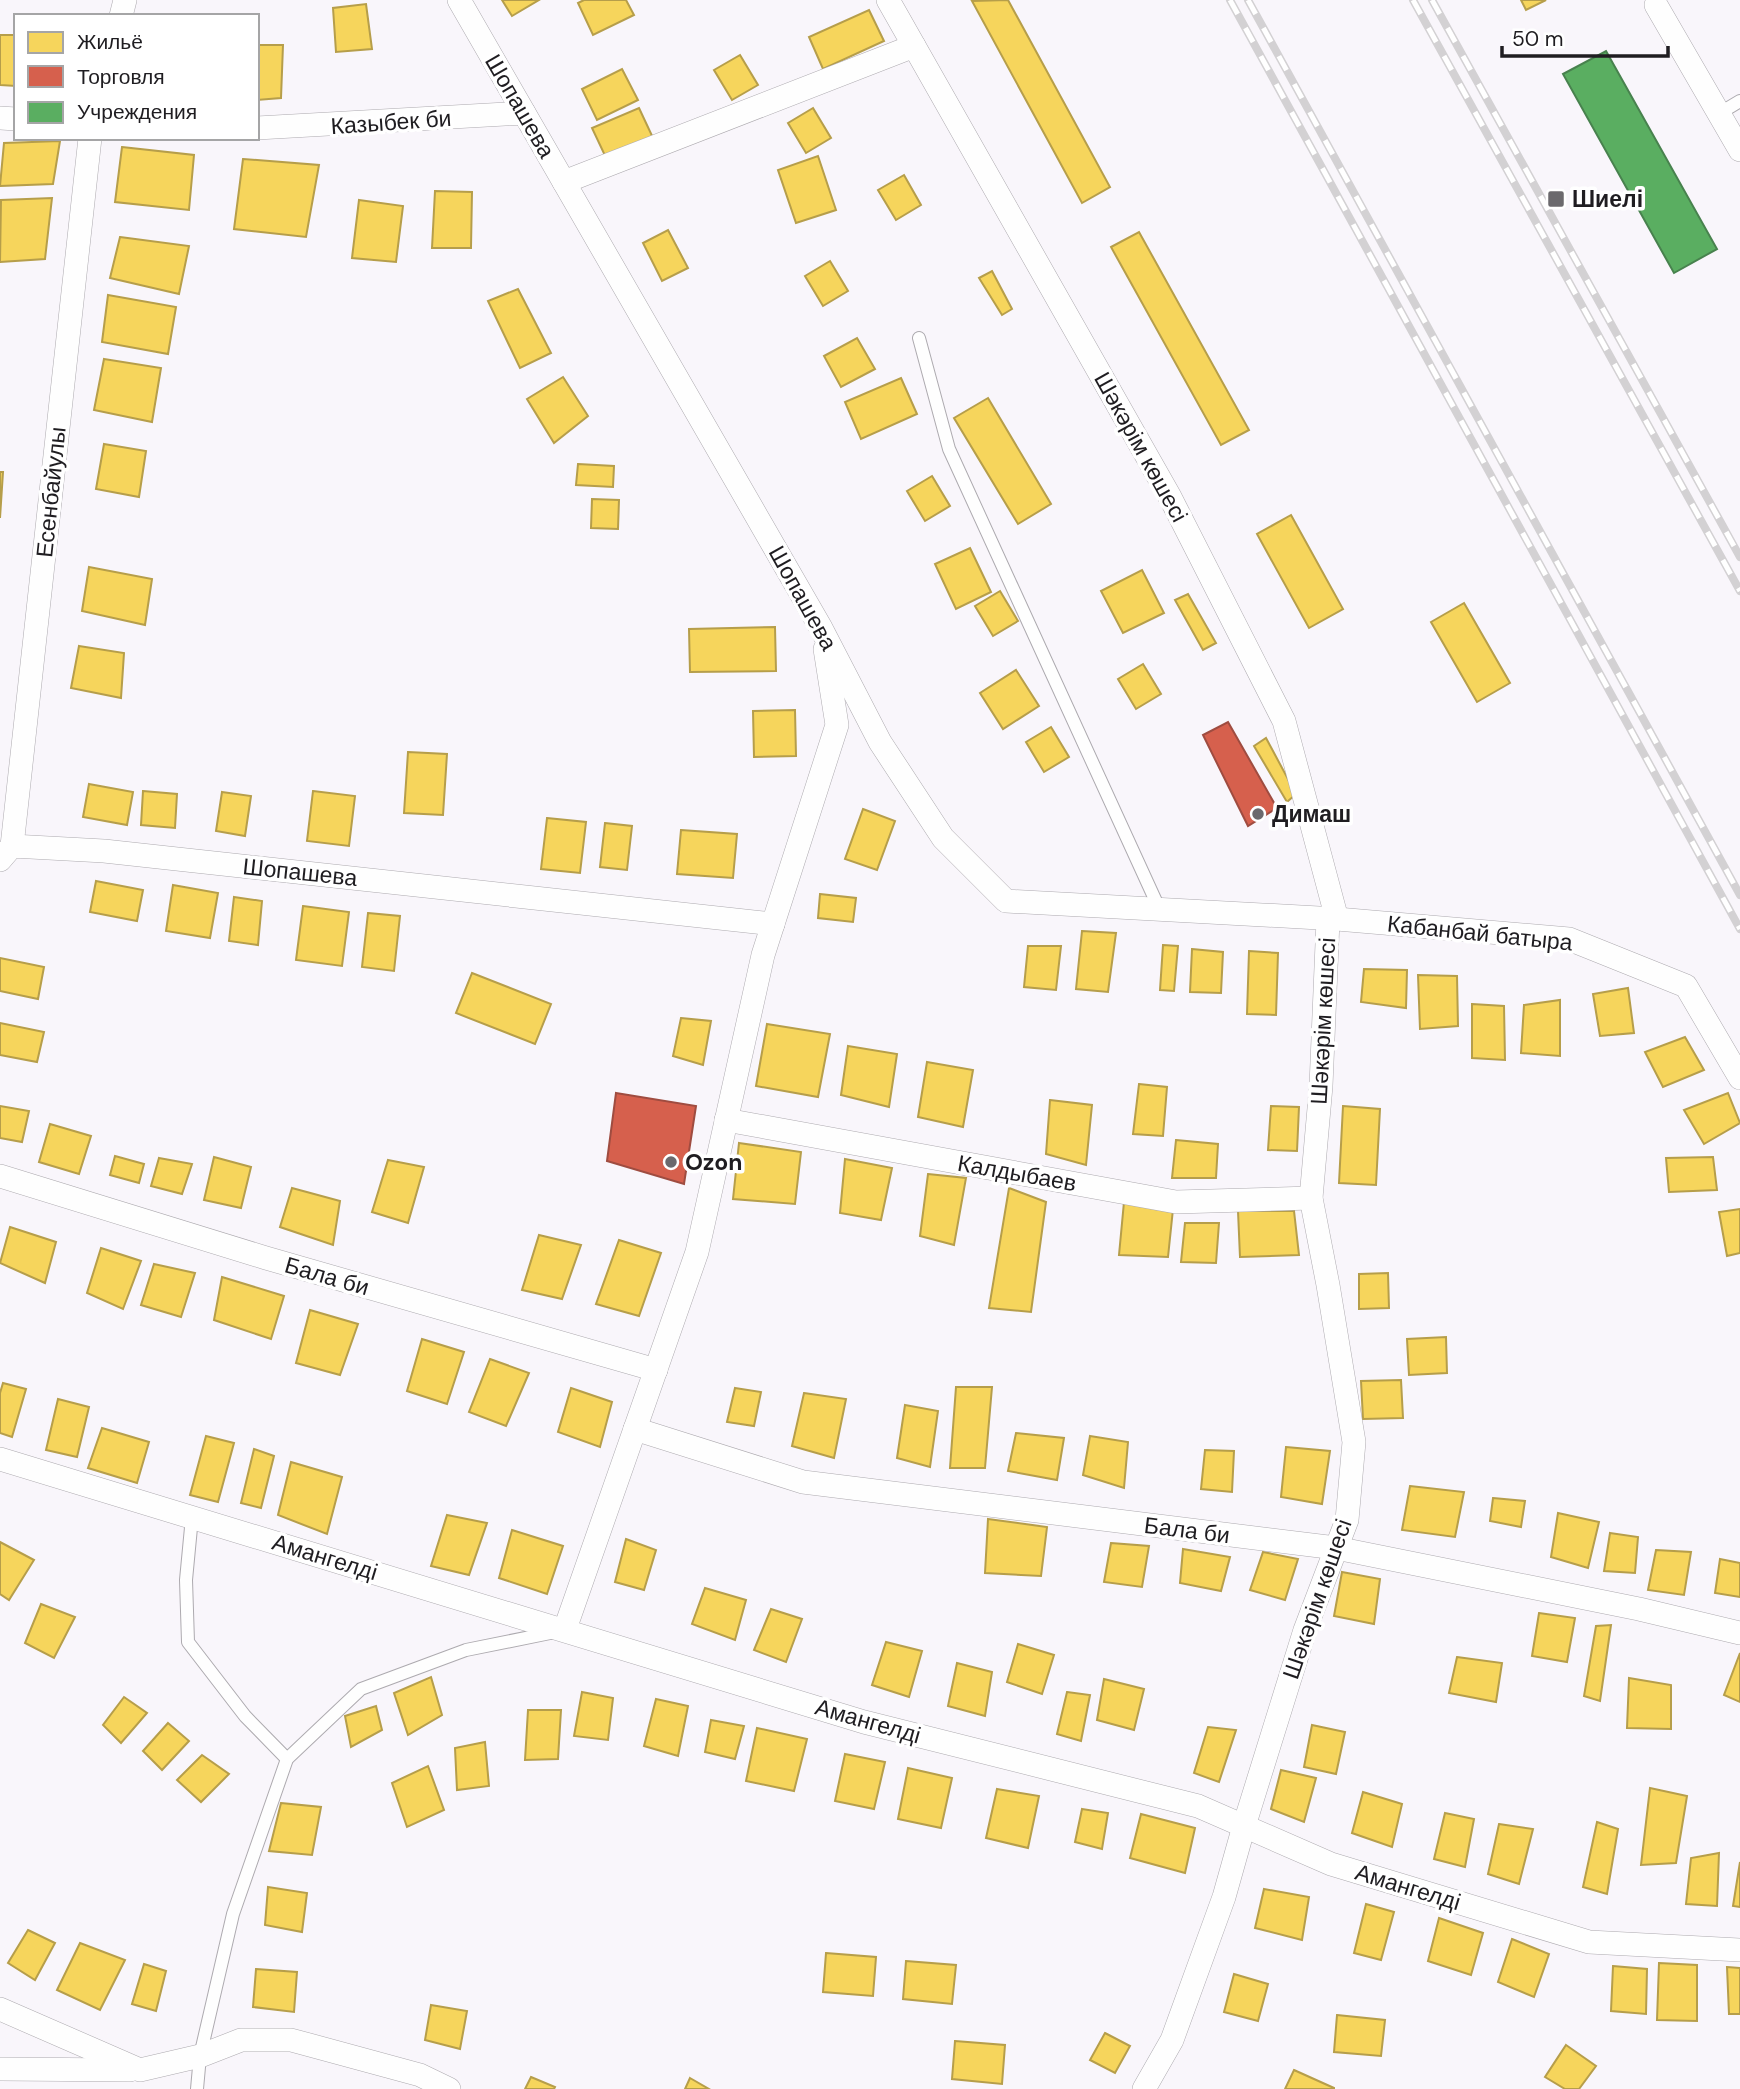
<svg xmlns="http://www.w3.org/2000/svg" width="1740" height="2089" font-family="'DM Sans',sans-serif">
	<rect width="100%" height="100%" fill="#f9f6fb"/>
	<g fill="#f6d55c" stroke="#b69e4a" stroke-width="2">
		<path d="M502,0H539L512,16Z"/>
		<path d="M584,0H626L634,15L593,35L578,3Z"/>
		<path d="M1008,0L1110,187L1082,203L972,1Z"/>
		<path d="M1521,0H1546L1526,10Z"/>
		<path d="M366,4L372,49L336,52L333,8Z"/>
		<path d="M869,10L884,41L823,69L809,37Z"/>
		<path d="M0,35H16V86L0,85Z"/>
		<path d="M257,45H283L281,98L257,100Z"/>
		<path d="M740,55L758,85L732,100L714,70Z"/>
		<path d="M622,69L638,100L597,120L582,89Z"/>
		<path d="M639,108L654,140L608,162L592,128Z"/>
		<path d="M813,108L831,138L806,153L788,123Z"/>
		<path d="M60,141L53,184L0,186L4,143Z"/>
		<path d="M122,147L194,155L189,210L115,202Z"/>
		<path d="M818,156L836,210L796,223L778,170Z"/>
		<path d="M243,159L319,165L306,237L234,229Z"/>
		<path d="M904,175L921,205L896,220L878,190Z"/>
		<path d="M435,191L472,192L471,248H432Z"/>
		<path d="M52,198L45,259L0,262L1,200Z"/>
		<path d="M359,200L403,206L396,262L352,258Z"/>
		<path d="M668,230L688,268L662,281L643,243Z"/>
		<path d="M1139,232L1249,430L1221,445L1111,247Z"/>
		<path d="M120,237L189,246L179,294L110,278Z"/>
		<path d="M830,261L848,291L823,306L805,276Z"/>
		<path d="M992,271L1012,309L1002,315L979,278Z"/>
		<path d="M518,289L551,353L520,368L488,301Z"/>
		<path d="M108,295L176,307L168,354L102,342Z"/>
		<path d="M857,338L875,369L841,387L824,356Z"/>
		<path d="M104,359L161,368L152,422L94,410Z"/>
		<path d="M563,377L588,416L554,443L527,399Z"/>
		<path d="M901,378L917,414L861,439L845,402Z"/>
		<path d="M988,398L1051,504L1018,524L954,418Z"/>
		<path d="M104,444L146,451L139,497L96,489Z"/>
		<path d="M578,464L614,466L613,487L576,485Z"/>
		<path d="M0,472H3L0,518Z"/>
		<path d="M932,476L950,506L925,521L907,491Z"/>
		<path d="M592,499L619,500L618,529L591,528Z"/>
		<path d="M1291,515L1343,609L1309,628L1257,534Z"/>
		<path d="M970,548L991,592L956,609L935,564Z"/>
		<path d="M89,567L152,579L145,625L82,611Z"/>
		<path d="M1142,570L1164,613L1123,633L1101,591Z"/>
		<path d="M1000,591L1018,621L993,636L975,606Z"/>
		<path d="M1188,594L1216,643L1203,650L1175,600Z"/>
		<path d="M1464,603L1510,683L1477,702L1431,622Z"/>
		<path d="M775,627L776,671L690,672L689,629Z"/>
		<path d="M79,646L124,653L121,698L71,688Z"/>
		<path d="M1143,664L1161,694L1136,709L1118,679Z"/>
		<path d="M1016,670L1039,706L1003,729L980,693Z"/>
		<path d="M795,710L796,756L754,757L753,711Z"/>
		<path d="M1051,727L1069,757L1044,772L1026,742Z"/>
		<path d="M1266,738L1296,794L1287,802L1254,746Z"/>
		<path d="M408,752L447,754L443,815L404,813Z"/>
		<path d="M89,784L133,792L127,825L83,817Z"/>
		<path d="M143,791L177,794L175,828L141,825Z"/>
		<path d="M313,791L355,796L349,846L307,841Z"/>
		<path d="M222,792L251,796L245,836L216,831Z"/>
		<path d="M863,809L895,821L877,870L845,859Z"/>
		<path d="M547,818L586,822L580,873L541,869Z"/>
		<path d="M605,823L632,826L627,870L600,867Z"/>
		<path d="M681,830L737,834L733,878L677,874Z"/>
		<path d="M96,881L143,890L137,921L90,912Z"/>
		<path d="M173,885L218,893L210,938L166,931Z"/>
		<path d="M820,894L856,898L853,922L818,918Z"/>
		<path d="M234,897L262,901L258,945L229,941Z"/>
		<path d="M303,906L349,912L342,966L296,960Z"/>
		<path d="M368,913L400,916L394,971L362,967Z"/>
		<path d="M1082,931L1116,933L1108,992L1076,989Z"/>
		<path d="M1163,945L1178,946L1174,991L1160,990Z"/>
		<path d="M1028,946H1061L1056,990L1024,987Z"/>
		<path d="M1192,949L1223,952L1221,993L1190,992Z"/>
		<path d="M1249,951L1278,953L1276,1015L1247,1014Z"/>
		<path d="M0,958L44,967L38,999L0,991Z"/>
		<path d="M1364,969L1407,970L1406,1008L1361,1002Z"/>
		<path d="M472,973L551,1004L535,1044L456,1013Z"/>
		<path d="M1418,975L1457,976L1458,1026L1420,1029Z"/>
		<path d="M1628,988L1634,1033L1600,1036L1593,994Z"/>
		<path d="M1560,1000V1056L1521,1053L1524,1005Z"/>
		<path d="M1472,1004L1504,1006L1505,1060L1472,1058Z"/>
		<path d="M681,1018L711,1021L703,1065L673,1056Z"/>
		<path d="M0,1023L44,1032L37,1062L0,1055Z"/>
		<path d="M767,1024L830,1034L818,1097L756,1086Z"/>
		<path d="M1685,1037L1704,1070L1663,1087L1645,1052Z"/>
		<path d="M848,1046L897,1054L889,1107L841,1095Z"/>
		<path d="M927,1062L973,1070L963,1127L918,1117Z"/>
		<path d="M1139,1084L1167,1087L1163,1136L1133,1134Z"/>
		<path d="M1728,1093L1740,1123L1704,1144L1684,1110Z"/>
		<path d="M1050,1100L1092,1105L1086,1165L1046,1154Z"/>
		<path d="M0,1106L29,1111L22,1142L0,1138Z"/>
		<path d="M1271,1106L1299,1107L1297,1151L1268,1150Z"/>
		<path d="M1343,1106L1380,1109L1376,1185L1339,1183Z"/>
		<path d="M50,1124L91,1136L79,1174L39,1162Z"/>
		<path d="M1176,1140L1218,1144L1216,1178H1172Z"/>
		<path d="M739,1143L801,1152L795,1204L733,1199Z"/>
		<path d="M115,1156L144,1164L139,1183L110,1175Z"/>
		<path d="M214,1157L251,1167L241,1208L204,1200Z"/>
		<path d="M1713,1157L1717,1190L1669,1192L1666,1158Z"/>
		<path d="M159,1158L192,1164L182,1194L151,1186Z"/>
		<path d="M845,1159L892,1168L881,1220L840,1213Z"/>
		<path d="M388,1160L424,1167L408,1223L372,1212Z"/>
		<path d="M928,1174L966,1178L954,1245L920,1236Z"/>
		<path d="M292,1188L340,1201L333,1245L280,1227Z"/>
		<path d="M1009,1188L1046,1202L1031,1312L989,1308Z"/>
		<path d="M1124,1202L1173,1209L1168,1257L1119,1255Z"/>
		<path d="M1740,1209V1253L1727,1256L1719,1212Z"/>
		<path d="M1238,1211H1294L1299,1255L1240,1257Z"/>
		<path d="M1185,1223H1219L1216,1263L1181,1262Z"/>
		<path d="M10,1227L56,1242L45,1283L0,1263Z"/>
		<path d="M539,1235L581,1245L562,1299L522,1290Z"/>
		<path d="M619,1240L661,1253L639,1316L596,1304Z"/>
		<path d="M101,1248L141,1261L123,1309L87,1293Z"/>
		<path d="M154,1264L195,1273L181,1317L141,1305Z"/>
		<path d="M1388,1273L1389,1308L1359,1309V1274Z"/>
		<path d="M222,1277L284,1296L271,1339L214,1320Z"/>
		<path d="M310,1310L358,1324L340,1375L296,1363Z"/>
		<path d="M1446,1337L1447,1373L1409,1375L1407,1339Z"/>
		<path d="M422,1339L464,1352L447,1404L407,1391Z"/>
		<path d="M490,1359L529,1373L506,1426L469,1412Z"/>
		<path d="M1401,1380L1403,1418L1363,1419L1361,1381Z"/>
		<path d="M3,1383L26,1389L12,1437L0,1433V1393Z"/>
		<path d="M956,1387H992L985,1468H950Z"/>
		<path d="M571,1388L612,1402L600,1447L558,1432Z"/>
		<path d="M735,1388L761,1392L754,1426L727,1422Z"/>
		<path d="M804,1393L846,1399L834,1458L792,1446Z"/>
		<path d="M58,1399L89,1407L77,1457L46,1450Z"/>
		<path d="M905,1405L938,1411L930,1467L897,1458Z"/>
		<path d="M102,1428L149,1442L137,1483L88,1468Z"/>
		<path d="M1016,1433L1064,1438L1057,1480L1008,1471Z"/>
		<path d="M206,1436L234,1443L218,1502L190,1495Z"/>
		<path d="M1090,1436L1128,1442L1124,1488L1083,1475Z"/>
		<path d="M1286,1447L1330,1451L1322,1504L1281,1497Z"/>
		<path d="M254,1449L274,1456L261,1508L241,1503Z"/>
		<path d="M1205,1450L1234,1451L1232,1492L1201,1489Z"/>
		<path d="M291,1462L342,1477L327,1534L278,1515Z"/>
		<path d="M1410,1486L1464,1492L1455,1537L1402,1530Z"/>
		<path d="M1493,1498L1525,1501L1521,1527L1490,1521Z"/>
		<path d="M1558,1513L1599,1522L1588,1568L1551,1557Z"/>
		<path d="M447,1515L487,1523L469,1575L431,1566Z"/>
		<path d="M988,1519L1047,1527L1041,1576L985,1573Z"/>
		<path d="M512,1530L563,1546L547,1594L499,1578Z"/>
		<path d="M1610,1533L1638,1537L1635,1573L1604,1571Z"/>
		<path d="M626,1539L656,1550L644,1590L615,1582Z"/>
		<path d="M0,1542L34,1560L9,1600L0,1594Z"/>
		<path d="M1111,1543L1149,1546L1142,1587L1104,1582Z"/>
		<path d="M1183,1549L1230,1557L1221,1591L1180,1583Z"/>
		<path d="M1656,1550L1691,1552L1684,1595L1648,1590Z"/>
		<path d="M1263,1552L1298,1559L1285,1600L1250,1590Z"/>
		<path d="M1720,1559L1740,1563V1597L1715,1593Z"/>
		<path d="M1342,1572L1380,1579L1374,1624L1334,1616Z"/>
		<path d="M705,1588L746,1600L735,1640L692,1624Z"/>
		<path d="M41,1604L75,1617L54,1658L25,1643Z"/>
		<path d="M771,1609L802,1619L786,1662L754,1650Z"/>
		<path d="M1539,1613L1575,1618L1567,1662L1532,1656Z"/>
		<path d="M1611,1625L1600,1701L1584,1696L1596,1626Z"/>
		<path d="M886,1642L922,1651L909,1697L872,1685Z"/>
		<path d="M1018,1644L1054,1655L1042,1694L1007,1682Z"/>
		<path d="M1740,1653V1702L1724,1695Z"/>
		<path d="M1457,1657L1502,1663L1496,1702L1449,1693Z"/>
		<path d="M957,1663L992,1672L985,1716L948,1706Z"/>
		<path d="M431,1677L442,1715L408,1735L394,1693Z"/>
		<path d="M1629,1678L1671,1685V1729L1627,1728Z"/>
		<path d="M1104,1679L1144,1689L1134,1730L1097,1720Z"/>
		<path d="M582,1692L613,1698L608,1740L574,1736Z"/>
		<path d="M1067,1692L1090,1695L1081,1741L1057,1734Z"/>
		<path d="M124,1697L147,1713L121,1743L103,1725Z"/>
		<path d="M656,1699L688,1706L678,1756L644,1746Z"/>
		<path d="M376,1706L382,1730L351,1747L345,1716Z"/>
		<path d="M528,1710H561L558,1759L525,1760Z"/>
		<path d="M711,1720L744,1726L735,1759L705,1752Z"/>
		<path d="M168,1723L189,1741L162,1770L143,1751Z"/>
		<path d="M1312,1725L1345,1732L1336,1774L1304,1767Z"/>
		<path d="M1208,1727L1236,1730L1219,1782L1194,1773Z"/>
		<path d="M757,1728L807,1739L794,1791L746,1781Z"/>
		<path d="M485,1742L489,1786L457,1790L455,1748Z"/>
		<path d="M845,1754L885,1762L874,1809L835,1801Z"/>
		<path d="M202,1755L229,1774L201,1802L177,1780Z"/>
		<path d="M428,1766L444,1810L407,1827L392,1783Z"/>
		<path d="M908,1768L952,1778L941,1828L898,1819Z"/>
		<path d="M1281,1770L1316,1778L1304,1822L1271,1809Z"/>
		<path d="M1650,1788L1687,1796L1676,1863L1641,1865Z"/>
		<path d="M997,1789L1039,1796L1028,1848L986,1838Z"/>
		<path d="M1363,1792L1402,1804L1392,1847L1352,1833Z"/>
		<path d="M281,1803L321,1807L312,1855L269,1851Z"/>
		<path d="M1082,1809L1108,1813L1102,1849L1075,1842Z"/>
		<path d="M1445,1813L1474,1819L1465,1867L1434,1859Z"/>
		<path d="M1141,1814L1195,1828L1185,1873L1130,1858Z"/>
		<path d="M1597,1822L1618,1829L1607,1894L1583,1887Z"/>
		<path d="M1499,1824L1533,1829L1519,1884L1488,1874Z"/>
		<path d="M1719,1853L1717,1906L1686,1904L1691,1858Z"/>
		<path d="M1740,1862V1907L1733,1906Z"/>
		<path d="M268,1887L307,1893L302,1932L265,1925Z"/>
		<path d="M1264,1889L1309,1897L1302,1940L1255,1928Z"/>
		<path d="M1366,1904L1394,1912L1381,1960L1354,1953Z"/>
		<path d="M1439,1918L1483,1933L1471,1975L1428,1961Z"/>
		<path d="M28,1930L55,1943L35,1980L8,1963Z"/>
		<path d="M1512,1939L1549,1954L1534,1997L1498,1982Z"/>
		<path d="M80,1943L125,1960L100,2010L57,1990Z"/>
		<path d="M826,1953L876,1957L873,1996L823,1992Z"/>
		<path d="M906,1961L956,1965L952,2004L903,1999Z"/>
		<path d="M1659,1963L1697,1965V2021L1657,2020Z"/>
		<path d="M144,1964L166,1971L156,2011L132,2004Z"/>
		<path d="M1613,1966L1647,1969L1646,2014L1611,2011Z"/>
		<path d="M1727,1967L1740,1968V2014H1729Z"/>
		<path d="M256,1969L297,1972L294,2012L253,2007Z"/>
		<path d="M1234,1974L1268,1984L1258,2021L1224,2012Z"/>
		<path d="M431,2005L467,2011L460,2049L425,2040Z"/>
		<path d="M1337,2015L1385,2020L1381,2056L1334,2052Z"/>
		<path d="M1105,2033L1130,2046L1115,2073L1090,2060Z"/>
		<path d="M955,2041L1005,2045L1002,2084L952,2079Z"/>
		<path d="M1566,2045L1596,2066L1579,2089H1565L1545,2077Z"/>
		<path d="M1294,2070L1334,2088V2089H1285Z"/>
		<path d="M531,2077L555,2087L554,2089H525Z"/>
		<path d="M690,2078L709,2089H685Z"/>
	</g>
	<g fill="#d6604d" stroke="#9f4c40" stroke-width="2">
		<path d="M1228,722L1277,808L1248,826L1203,735Z"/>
		<path d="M616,1093L696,1106L684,1184L607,1161Z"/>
	</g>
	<path fill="#5aae61" stroke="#48824e" stroke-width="2" d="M1606,51L1717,249L1674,273L1563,74Z"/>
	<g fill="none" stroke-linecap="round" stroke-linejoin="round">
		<g stroke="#adaaaf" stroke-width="14">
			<g id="lane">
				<path d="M1720,113L1740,101"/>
				<path d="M919,338L949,449L1159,908"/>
				<path d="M192,1517L186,1580L188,1642L245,1716L287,1759"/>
				<path d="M197,2089L200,2056L233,1914L287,1759L361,1689L466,1650L555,1632"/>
			</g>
		</g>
		<g stroke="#adaaaf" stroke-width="24">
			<g id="street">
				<path d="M459,0L821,628L880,742L943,838L1006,901L1337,919L1569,939L1686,986L1740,1078"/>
				<path d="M888,0L1170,497L1284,721L1337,919"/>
				<path d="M1656,5L1740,150"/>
				<path d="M121,16L125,0"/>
				<path d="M0,118L16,119"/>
				<path d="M257,128L524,113"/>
				<path d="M564,182L914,46"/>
				<path d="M12,846L90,138"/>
				<path d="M0,860L12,846L104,851L773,924"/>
				<path d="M726,1120L1176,1202L1311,1198"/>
				<path d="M0,1176L266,1258L656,1370"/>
				<path d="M635,1429L803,1482L1336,1548L1639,1609L1740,1633"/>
				<path d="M0,1459L864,1722L1198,1806L1331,1864L1589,1942L1740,1950"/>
				<path d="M565,1629L697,1252L763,955L837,725L825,649"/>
				<path d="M0,2009L140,2070L200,2056L241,2040H291L420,2075L449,2089"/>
				<path d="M0,2069L130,2070"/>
				<path d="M1144,2089L1172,2040L1224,1897L1244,1826L1305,1630L1347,1520L1354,1442L1328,1285L1311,1198L1321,1086L1328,920"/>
			</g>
		</g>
		<use href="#lane" stroke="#fefefe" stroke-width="12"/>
		<use href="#street" stroke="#fefefe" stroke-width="23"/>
		<g stroke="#d3d1d3" stroke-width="8">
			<g id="rail">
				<path d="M1230,0L1740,929"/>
				<path d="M1248,0L1740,895"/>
				<path d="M1413,0L1740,591"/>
				<path d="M1432,0L1740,557"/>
			</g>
		</g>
		<use href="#rail" stroke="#fff" stroke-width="5" stroke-dasharray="16" stroke-linecap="butt"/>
	</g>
	<g fill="#6b696d" stroke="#fff" stroke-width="2.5">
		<rect x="1547" y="190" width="18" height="18" rx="3.5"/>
		<circle cx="1258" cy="814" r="7"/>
		<circle cx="671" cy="1162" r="7"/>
	</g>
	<g text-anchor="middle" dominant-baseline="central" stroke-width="7" stroke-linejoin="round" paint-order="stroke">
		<g font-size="23" fill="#1f1d21" stroke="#fff">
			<text transform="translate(520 106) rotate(60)">Шопашева</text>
			<text transform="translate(391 122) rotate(-4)">Казыбек би</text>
			<text transform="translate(1141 447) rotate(61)">Шәкәрім көшесі</text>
			<text transform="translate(51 492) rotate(-84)">Есенбайулы</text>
			<text transform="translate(803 598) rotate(61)">Шопашева</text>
			<text transform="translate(300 872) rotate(6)">Шопашева</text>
			<text transform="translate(1480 933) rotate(6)">Кабанбай батыра</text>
			<text transform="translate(1323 1021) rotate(-87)">Шәкәрім көшесі</text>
			<text transform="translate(1017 1173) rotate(10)">Калдыбаев</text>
			<text transform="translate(327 1276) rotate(16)">Бала би</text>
			<text transform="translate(1187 1530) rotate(7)">Бала би</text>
			<text transform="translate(325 1557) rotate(17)">Амангелді</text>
			<text transform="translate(1317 1599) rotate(-71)">Шәкәрім көшесі</text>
			<text transform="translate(868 1721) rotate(16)">Амангелді</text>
			<text transform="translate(1408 1887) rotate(17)">Амангелді</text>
		</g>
		<g font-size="23" font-weight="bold" fill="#1f1d21" stroke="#fff" text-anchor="start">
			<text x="1572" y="199">Шиелі</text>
			<text x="1272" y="814">Димаш</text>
			<text x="685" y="1162">Ozon</text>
		</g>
	</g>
	<rect x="14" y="14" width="245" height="126" fill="#ffffff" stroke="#a5a5a6" stroke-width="2"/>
	<rect x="28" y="32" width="35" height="21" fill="#f6d55c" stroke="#a5a5a6" stroke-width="2"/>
	<text x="77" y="49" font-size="21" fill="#1f1d21">Жильё</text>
	<rect x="28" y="66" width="35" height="21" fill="#d6604d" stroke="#a5a5a6" stroke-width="2"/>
	<text x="77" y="84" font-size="21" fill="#1f1d21">Торговля</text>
	<rect x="28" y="102" width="35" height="21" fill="#5aae61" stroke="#a5a5a6" stroke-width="2"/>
	<text x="77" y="119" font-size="21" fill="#1f1d21">Учреждения</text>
	<path d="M1502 46v10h166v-10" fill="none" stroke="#1f1d21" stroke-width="3.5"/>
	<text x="1512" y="46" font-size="21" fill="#1f1d21" stroke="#ffffff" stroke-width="5" paint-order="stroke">50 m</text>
</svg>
